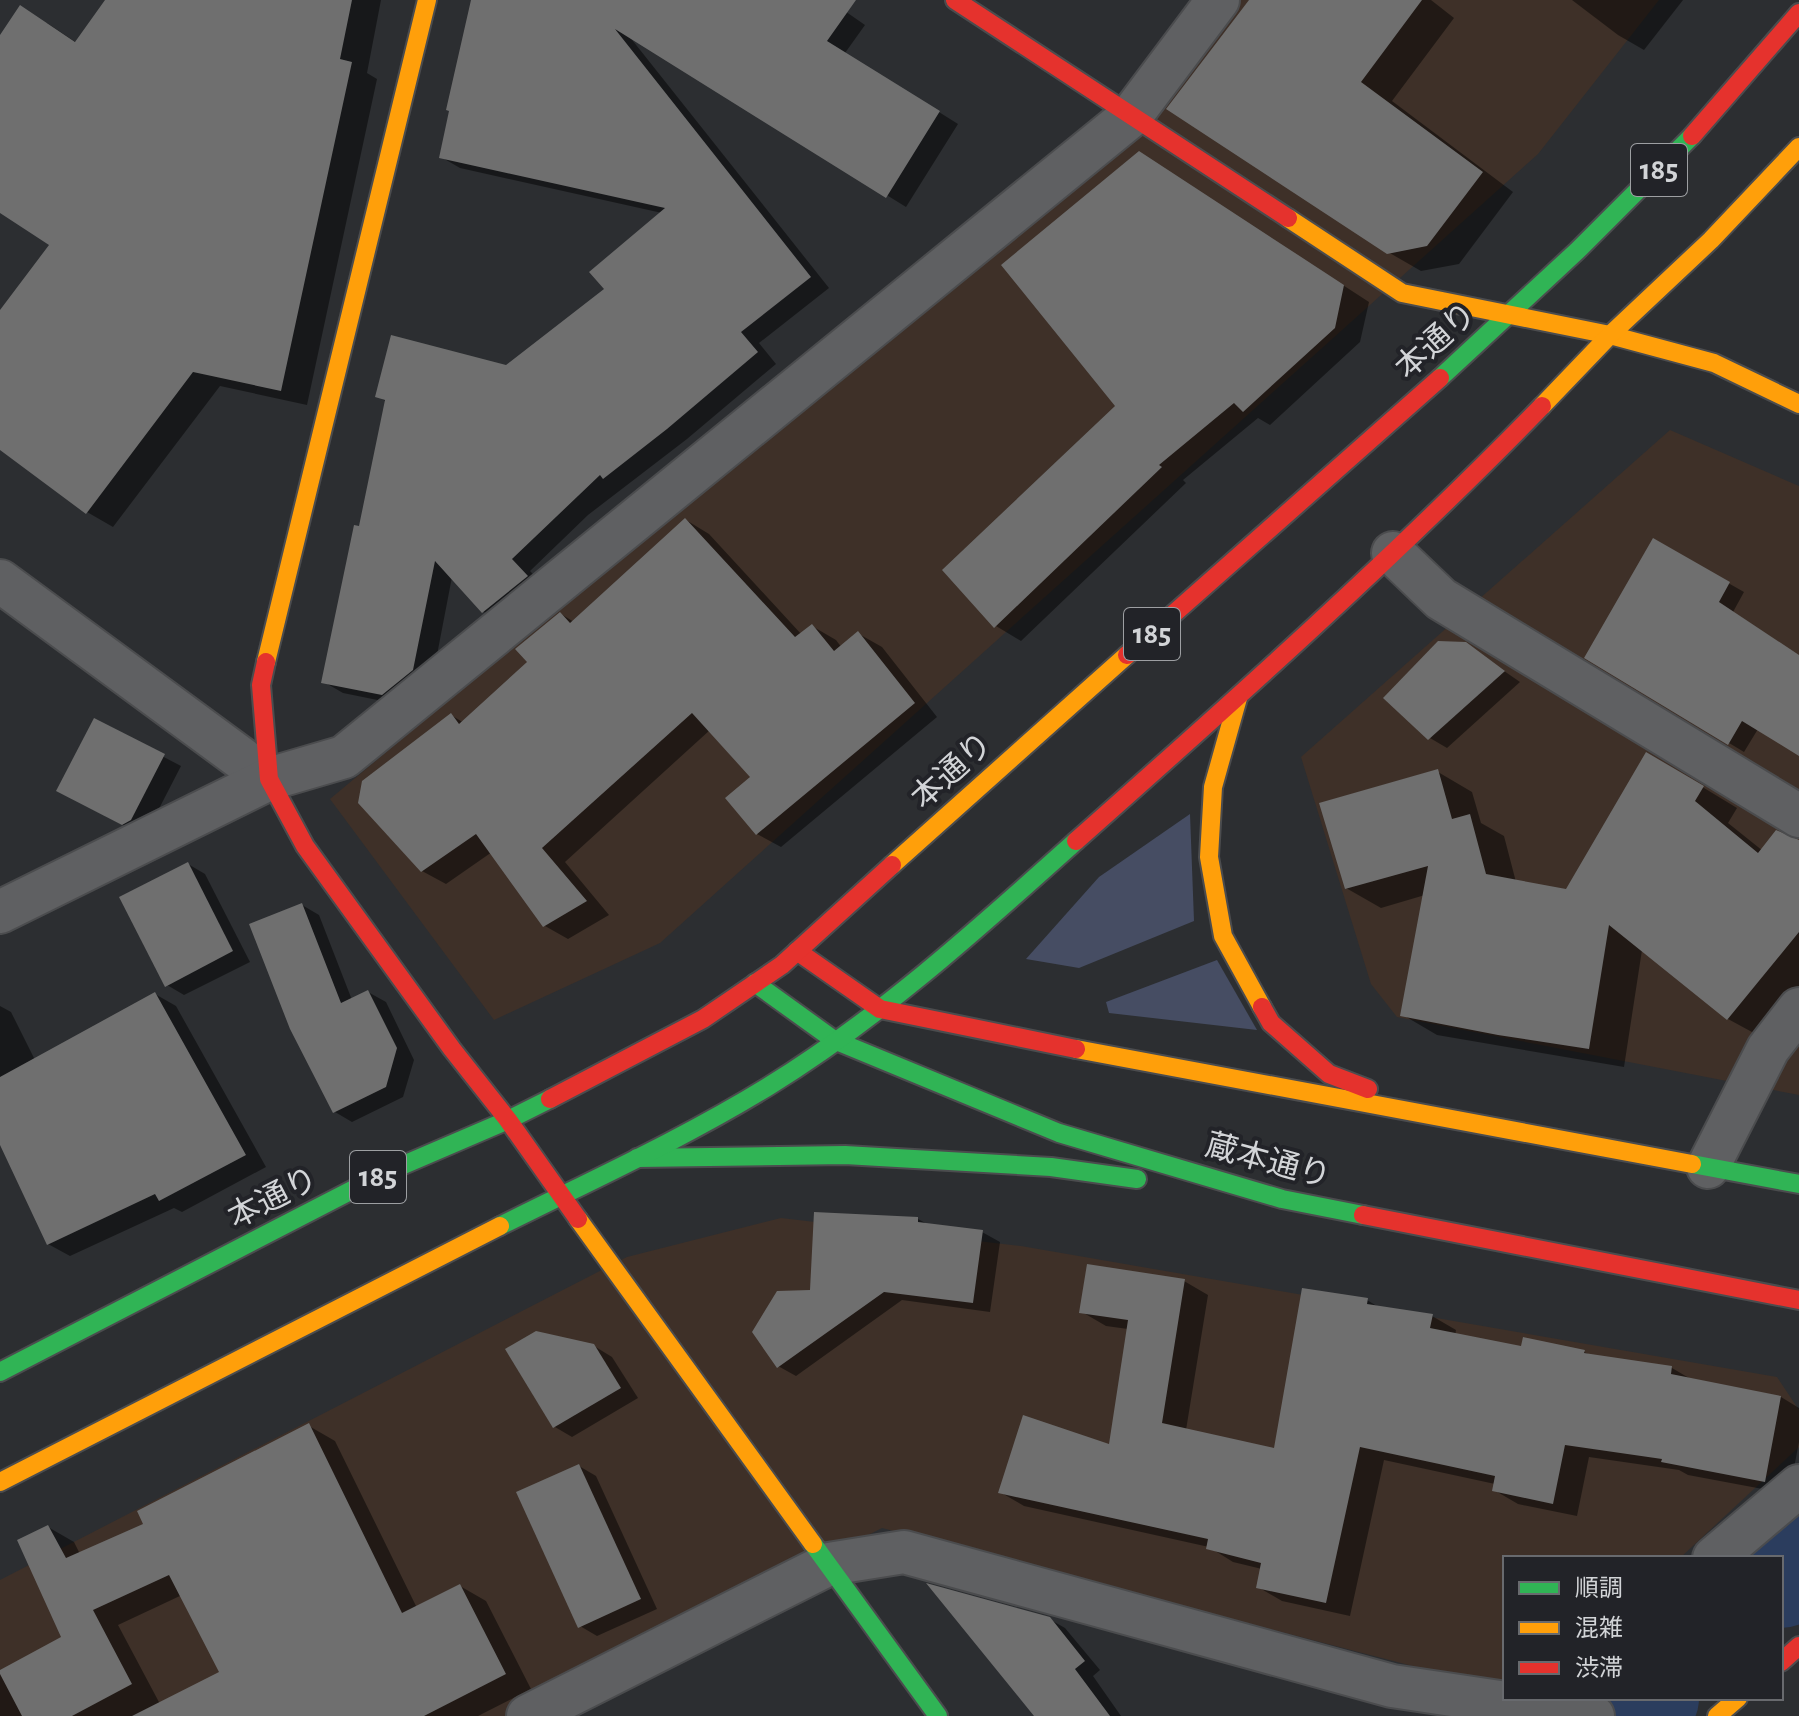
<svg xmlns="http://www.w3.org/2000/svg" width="1799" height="1716" font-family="'Alegreya Sans','Noto Sans JP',sans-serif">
	<rect width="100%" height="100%" fill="#2c2e31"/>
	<g fill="#3e3028">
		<path d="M1238,0H1659L1538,154L660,943L494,1020L330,799L1134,129Z"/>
		<path d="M1670,430L1799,486V1095L1397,1017L1371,984L1301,757Z"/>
		<path d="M781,1218L1021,1246L1777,1377L1799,1410V1447L1680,1558H1505V1690L882,1528L512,1716H0V1580L627,1257Z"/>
	</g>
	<g fill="#464d63">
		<path d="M1190,814L1194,921L1079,968L1026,959L1099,877Z"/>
		<path d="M1217,960L1257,1030L1109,1013L1106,1002Z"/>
	</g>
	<g fill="#0007" fill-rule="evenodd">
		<path d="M108,0H381L367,73L377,79L307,405L220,386L113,527L87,512L0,447V313L52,244L0,211V39L47,23L77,43Z"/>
		<path d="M473,0H829L865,25L845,53L958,124L906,207L629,36L829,288L759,343L776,364L687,439L588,515L530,571L546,588L503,623L484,612L452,577L432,681L402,705L343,693L324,682L361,528L387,402L377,396L507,367L606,289L662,213L460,168L441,157Z"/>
		<path d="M1252,0H1431L1454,18L1392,101L1513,192L1459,264L1421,271L1388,252Z"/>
		<path d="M1572,0H1683L1644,50L1618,35Z"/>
		<path d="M1139,153L1369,302L1360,342L1270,425L1258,418L1183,480L1186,483L1021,641L996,626L1117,406Z"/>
		<path d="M686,520L709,534L802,635L812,626L836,640L842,648L859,634L882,647L937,717L781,847L757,834L752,777L710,730L565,862L609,915L568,939L545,926L492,852L446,884L422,871L451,715L464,723L530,662L561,614L574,622Z"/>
		<path d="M1654,541L1744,592L1733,612L1799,656V754L1758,729L1744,752L1587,657Z"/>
		<path d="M1465,644L1520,682L1447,748L1430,738Z"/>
		<path d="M95,721L181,766L148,830L140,834L75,800Z"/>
		<path d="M1438,772L1472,792L1481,823L1504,836L1516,882L1567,891L1681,774L1737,808L1728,823L1763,851L1799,844V994L1763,1038L1728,1019L1642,950L1624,1067L1437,1035L1403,1015L1425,895L1381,908L1346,888Z"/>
		<path d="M188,864L205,874L250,962L184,995L167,985Z"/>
		<path d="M302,905L319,915L352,1000L368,992L386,1002L414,1060L403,1097L352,1122L335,1112Z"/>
		<path d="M155,994L176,1006L266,1167L182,1212L174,1208L70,1256L48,1244L0,1140V1006L11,1012L35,1060Z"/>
		<path d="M918,1219L929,1225L982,1232L1000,1242L990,1312L902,1300L796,1376L778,1366L812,1291Z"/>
		<path d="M1184,1281L1208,1295L1186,1430L1276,1450L1367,1300L1380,1308L1432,1316L1456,1330L1455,1335L1523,1348L1584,1352L1592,1356L1672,1368L1694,1381L1781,1397L1799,1408V1442L1789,1494L1688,1475L1679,1470L1589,1457L1577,1516L1518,1504L1494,1490L1495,1484L1384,1460L1350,1616L1282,1601L1258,1587L1262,1569L1233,1562L1209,1547L1024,1506L1000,1492L1110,1446L1128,1329L1106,1326L1082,1312Z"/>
		<path d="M594,1346L612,1357L638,1398L572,1437L555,1427L508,1350Z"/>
		<path d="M309,1426L335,1441L417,1608L460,1586L486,1601L531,1689L478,1716H0V1672L64,1638L48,1527L74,1542L80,1554L146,1525ZM182,1595L222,1673L160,1704L118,1625Z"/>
		<path d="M579,1466L596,1476L657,1609L597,1636L580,1626Z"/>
		<path d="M1049,1619L1065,1628L1100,1670L1093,1676L1121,1716H1037Z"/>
	</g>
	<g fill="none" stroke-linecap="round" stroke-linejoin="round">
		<g stroke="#2b3d5e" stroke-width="98">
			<path d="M1781,1579L1799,1562"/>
			<path d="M1628,1716L1650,1698"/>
		</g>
	</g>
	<g fill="#6f6f6f">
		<path d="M105,0H352L340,59L352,62L281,391L193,372L86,514L0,450V310L49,245L0,213V35L20,5L75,42Z"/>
		<path d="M471,0H856L827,41L940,111L886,198L615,29L811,277L741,332L758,352L667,429L603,479L600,475L512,559L528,576L482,613L435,561L413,670L382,695L321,683L354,525L359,526L385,400L375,397L391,335L506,365L604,289L589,272L665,208L439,158L449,111L446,110Z"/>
		<path d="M1249,0H1422L1361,82L1483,172L1427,246L1387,254L1166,109Z"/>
		<path d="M1139,151L1344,285L1335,328L1243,412L1234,403L1159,465L1162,467L994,628L942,570L1115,406L1001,265Z"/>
		<path d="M685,518L795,637L812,624L834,651L858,631L915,703L756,835L725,798L750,777L692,713L542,848L587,901L543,927L476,834L421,872L358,803L362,781L451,713L459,724L527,662L515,649L560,612L570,623Z"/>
		<path d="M1653,538L1730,582L1719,602L1799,655V756L1742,721L1728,745L1584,658Z"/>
		<path d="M1438,641L1466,642L1505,671L1428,740L1383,698Z"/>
		<path d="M94,718L165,754L131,820L122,825L56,791Z"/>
		<path d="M1646,752L1704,786L1695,801L1758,853L1776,830L1799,840V932L1727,1020L1609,925L1589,1049L1498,1035L1400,1016L1428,866L1345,889L1319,803L1438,769L1452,819L1470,814L1486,874L1566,889Z"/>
		<path d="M188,862L233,951L165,987L119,897Z"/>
		<path d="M302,903L341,1003L368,990L397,1048L386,1087L333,1113L290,1029L249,924Z"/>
		<path d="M155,992L246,1155L159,1201L155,1194L47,1245L0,1145V1077Z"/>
		<path d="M814,1212L918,1217V1222L983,1230L973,1303L884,1292L777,1368L752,1332L777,1291L810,1290Z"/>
		<path d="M1087,1264L1185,1279L1162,1423L1274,1448L1302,1288L1368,1298L1367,1304L1433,1314L1430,1328L1521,1346L1523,1337L1585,1350L1584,1353L1672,1366L1671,1374L1781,1396L1765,1482L1661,1462L1662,1459L1565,1445L1553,1504L1492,1491L1495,1476L1360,1447L1326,1603L1256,1588L1261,1563L1206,1549L1208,1539L998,1493L1023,1415L1109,1444L1128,1320L1079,1313Z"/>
		<path d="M536,1331L594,1344L621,1388L553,1428L505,1349Z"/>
		<path d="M309,1423L402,1613L460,1584L506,1674L424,1716H132L219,1672L169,1575L93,1610L132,1684L72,1716H22L0,1674V1670L61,1637L17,1540L48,1525L66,1558L143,1524L137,1511Z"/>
		<path d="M579,1464L641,1599L578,1628L516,1492Z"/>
		<path d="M926,1583L1050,1617L1085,1661L1075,1669L1110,1716H1034Z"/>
	</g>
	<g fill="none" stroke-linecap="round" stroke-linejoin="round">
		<g stroke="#4b4c4e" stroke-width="46">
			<g id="street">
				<path d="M1393,553L1441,599L1799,816"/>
				<path d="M0,581L269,779"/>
				<path d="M0,912L269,779L344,757L1131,116L1218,0"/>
				<path d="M1708,1167L1768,1049L1799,1009"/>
				<path d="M1714,1558L1799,1486"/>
				<path d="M528,1716L829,1564L904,1552L1392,1686L1593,1716"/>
			</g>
		</g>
		<g stroke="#4b4c4e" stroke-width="22">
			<g id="fast">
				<path d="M1440,378L1577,251L1692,136"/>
				<path d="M755,983L834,1040L1059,1133L1282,1199L1363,1215"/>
				<path d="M637,1158L845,1155L1051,1167L1137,1179"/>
				<path d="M1692,1164L1799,1184"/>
				<path d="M500,1226C590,1181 683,1139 769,1086C881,1017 979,928 1076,841"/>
				<path d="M0,1372L387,1172L508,1120L550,1099"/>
				<path d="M813,1544L938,1716"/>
			</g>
		</g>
		<g stroke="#4b4c4e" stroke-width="22">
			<g id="slow">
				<path d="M1288,218L1402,293L1610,335L1714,363L1799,404"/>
				<path d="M1542,406L1610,335L1711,240L1799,147"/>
				<path d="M266,662L427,0"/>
				<path d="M1238,698L1213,787L1209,857L1223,936L1262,1007"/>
				<path d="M892,865L1127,655"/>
				<path d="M1076,1049L1692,1164"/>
				<path d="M578,1219L813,1544"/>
				<path d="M0,1482L500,1226"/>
				<path d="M1717,1716L1738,1698"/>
			</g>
		</g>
		<g stroke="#4b4c4e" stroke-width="22">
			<g id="jam">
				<path d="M955,0L1288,218"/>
				<path d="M1692,136L1799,13"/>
				<path d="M1127,655L1440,378"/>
				<path d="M266,662L261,685L269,779L305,846L452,1049L508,1120L578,1219"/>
				<path d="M1076,841C1235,700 1394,558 1542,406"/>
				<path d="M797,951L880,1009L1076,1049"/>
				<path d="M1262,1007L1271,1023L1329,1074L1368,1089"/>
				<path d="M550,1099L703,1019L782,965L892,865"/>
				<path d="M1363,1215L1799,1300"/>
				<path d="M1781,1662L1799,1646"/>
			</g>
		</g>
		<use href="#street" stroke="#5f6062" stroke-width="42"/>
		<use href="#fast" stroke="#30b455" stroke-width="18"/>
		<use href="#slow" stroke="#ff9f0a" stroke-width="18"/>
		<use href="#jam" stroke="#e5322d" stroke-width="18"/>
	</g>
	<g text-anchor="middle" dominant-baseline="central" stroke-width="8" stroke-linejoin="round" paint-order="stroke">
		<g fill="#222328" stroke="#9d9fa2" stroke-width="2">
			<rect x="1631" y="144" width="56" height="52" rx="6"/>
			<rect x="1124" y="608" width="56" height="52" rx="6"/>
			<rect x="350" y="1151" width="56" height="52" rx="6"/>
		</g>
		<g font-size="30" font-weight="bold" fill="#d2d4d7">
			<text x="1659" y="170">185</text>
			<text x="1152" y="634">185</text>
			<text x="378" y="1177">185</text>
		</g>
		<g font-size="32" fill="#d2d4d7" stroke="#222328">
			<text transform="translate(1436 341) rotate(-42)">本通り</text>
			<text transform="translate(952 771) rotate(-42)">本通り</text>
			<text transform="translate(1268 1161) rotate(15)">蔵本通り</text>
			<text transform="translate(273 1198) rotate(-27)">本通り</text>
		</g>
	</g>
	<rect x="1503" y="1556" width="280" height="144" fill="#222328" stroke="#686a6e" stroke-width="2"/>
	<rect x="1519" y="1582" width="40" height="12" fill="#30b455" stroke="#686a6e" stroke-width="2"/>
	<text x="1575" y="1596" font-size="24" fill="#d2d4d7">順調</text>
	<rect x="1519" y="1622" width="40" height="12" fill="#ff9f0a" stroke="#686a6e" stroke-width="2"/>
	<text x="1575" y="1636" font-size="24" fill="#d2d4d7">混雑</text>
	<rect x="1519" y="1662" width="40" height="12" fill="#e5322d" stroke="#686a6e" stroke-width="2"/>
	<text x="1575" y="1676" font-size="24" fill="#d2d4d7">渋滞</text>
</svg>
